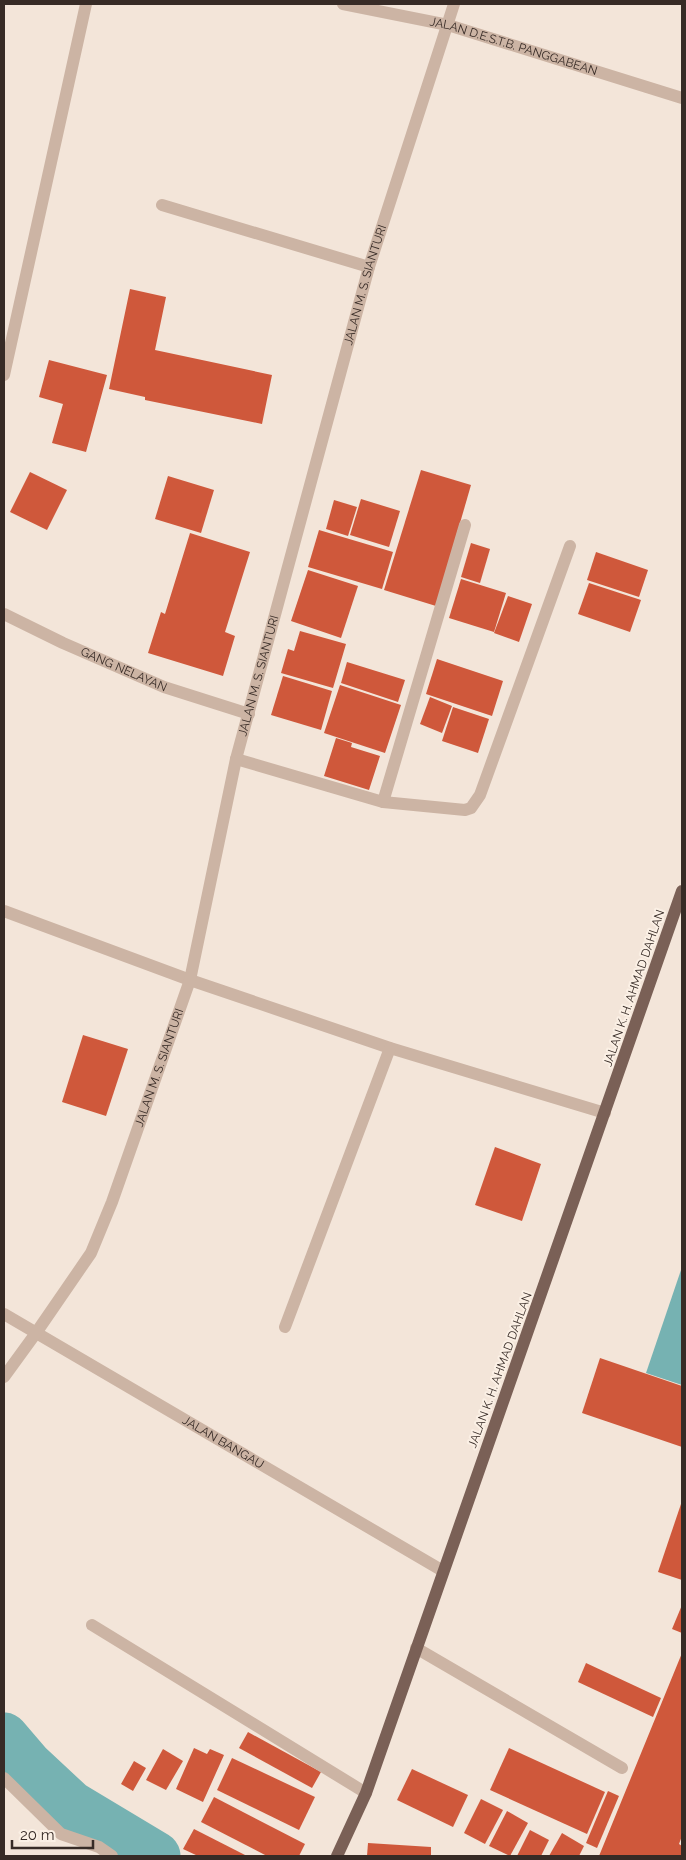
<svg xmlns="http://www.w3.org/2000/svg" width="686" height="1860" font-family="Raleway,sans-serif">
	<rect width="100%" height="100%" fill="#f3e5d9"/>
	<path fill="#76b2b2" d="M682,1267V1385L646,1373Z"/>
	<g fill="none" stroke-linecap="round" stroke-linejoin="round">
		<path stroke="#76b2b2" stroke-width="49" d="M4,1737L28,1765L71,1805L156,1856"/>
	</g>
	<g fill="#cf583b">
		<path d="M130,289L166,297L155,350L272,375L262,424L145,400V397L109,389Z"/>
		<path d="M49,360L107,375L86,452L52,443L63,404L39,397Z"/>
		<path d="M421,470L471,485L436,606L384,590Z"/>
		<path d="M30,472L67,490L47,530L10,512Z"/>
		<path d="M168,476L214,490L201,533L155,519Z"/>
		<path d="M361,499L400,511L389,547L350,535Z"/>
		<path d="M334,500L357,507L348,536L326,529Z"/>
		<path d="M319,530L393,552L382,589L308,567Z"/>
		<path d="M190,533L250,552L225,632L235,636L223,676L148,653L161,612L165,614Z"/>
		<path d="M471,543L490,549L480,583L461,577Z"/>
		<path d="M596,552L648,570L639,597L587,580Z"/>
		<path d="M308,570L358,586L341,638L291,621Z"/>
		<path d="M461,579L506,593L494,632L449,618Z"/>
		<path d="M589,583L641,600L630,632L578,614Z"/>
		<path d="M508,596L532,604L519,642L494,633Z"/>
		<path d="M300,631L346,644L333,688L281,673L288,649L294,651Z"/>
		<path d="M437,659L503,681L492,716L426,694Z"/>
		<path d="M347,662L405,680L398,702L341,683Z"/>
		<path d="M283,676L332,691L321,730L271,715Z"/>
		<path d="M340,685L401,705L385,753L324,733Z"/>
		<path d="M430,697L452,706L442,733L420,724Z"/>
		<path d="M453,707L489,719L478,753L442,741Z"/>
		<path d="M336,738L352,743L351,747L380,756L369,790L324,776Z"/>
		<path d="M83,1035L128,1049L106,1116L62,1102Z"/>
		<path d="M495,1147L541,1164L522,1221L475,1205Z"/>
		<path d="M600,1358L682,1386V1447L582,1413Z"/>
		<path d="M682,1501V1580L658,1572Z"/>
		<path d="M682,1605V1633L672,1629Z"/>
		<path d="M682,1653V1836L679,1844L682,1846V1856H599Z"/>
		<path d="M586,1663L661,1698L653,1717L578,1682Z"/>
		<path d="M248,1732L321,1772L312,1788L239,1748Z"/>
		<path d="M194,1748L207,1754L210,1749L224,1755L203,1802L176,1789Z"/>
		<path d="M509,1748L605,1792L587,1834L490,1790Z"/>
		<path d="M163,1749L183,1761L166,1790L146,1780Z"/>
		<path d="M232,1758L315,1797L299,1830L217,1790Z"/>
		<path d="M134,1761L146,1768L133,1791L121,1784Z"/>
		<path d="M412,1769L468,1795L453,1827L397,1800Z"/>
		<path d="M608,1791L619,1796L597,1848L586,1843Z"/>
		<path d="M214,1797L305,1844L299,1856H267L201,1822Z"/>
		<path d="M481,1799L503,1810L485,1844L464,1833Z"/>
		<path d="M507,1811L528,1823L510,1856L489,1846Z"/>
		<path d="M194,1829L247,1856H198L183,1849Z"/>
		<path d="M530,1830L549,1840L541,1856H517Z"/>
		<path d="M562,1833L584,1846L579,1856H549Z"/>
		<path d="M368,1843L431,1847V1856H367Z"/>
	</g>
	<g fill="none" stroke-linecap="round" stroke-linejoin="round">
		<g stroke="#ccb4a4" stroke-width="12">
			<path id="s1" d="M343,4L448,25L682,98"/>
			<path d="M162,205L369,267"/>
			<path d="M4,375L86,4"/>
			<path id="s2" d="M4,614L63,643L164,687L249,714"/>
			<path d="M236,759L383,802L465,810L471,808L480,795L570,546"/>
			<path d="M383,802L465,525"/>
			<path d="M4,911L190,980L390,1048L605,1113"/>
			<path id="s3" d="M4,1314L443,1571"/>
			<path d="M285,1327L390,1048"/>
			<path id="s4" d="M4,1377L36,1333L91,1253L112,1202L190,980L236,759L369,267L454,4"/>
			<path d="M92,1625L366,1793"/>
			<path d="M416,1648L622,1768"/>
			<path d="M4,1778L61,1834L99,1847L112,1856"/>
		</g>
		<path stroke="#7a6056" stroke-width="12" d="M337,1856L366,1793L682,891"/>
	</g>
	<g text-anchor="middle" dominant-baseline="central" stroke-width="4" stroke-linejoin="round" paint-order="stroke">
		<g font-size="12" fill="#372b26" stroke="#fbf0e5">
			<text stroke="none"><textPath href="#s1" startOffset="176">JALAN D.E.S.T.B. PANGGABEAN</textPath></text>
			<text stroke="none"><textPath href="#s4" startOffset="1159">JALAN M. S. SIANTURI</textPath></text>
			<text stroke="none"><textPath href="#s2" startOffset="132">GANG NELAYAN</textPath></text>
			<text stroke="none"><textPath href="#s4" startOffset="754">JALAN M. S. SIANTURI</textPath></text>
			<text transform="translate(634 988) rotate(-71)">JALAN K. H. AHMAD DAHLAN</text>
			<text stroke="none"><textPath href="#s4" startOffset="349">JALAN M. S. SIANTURI</textPath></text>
			<text transform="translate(500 1370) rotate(-70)">JALAN K. H. AHMAD DAHLAN</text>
			<text stroke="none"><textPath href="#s3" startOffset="254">JALAN BANGAU</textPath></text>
		</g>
	</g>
	<rect width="686" height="1860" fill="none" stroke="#372b26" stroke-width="10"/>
	<path d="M12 1840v8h81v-8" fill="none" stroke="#372b26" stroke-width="2.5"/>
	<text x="20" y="1840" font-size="15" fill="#372b26" stroke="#fbf0e5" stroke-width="4" paint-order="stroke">20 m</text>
</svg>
